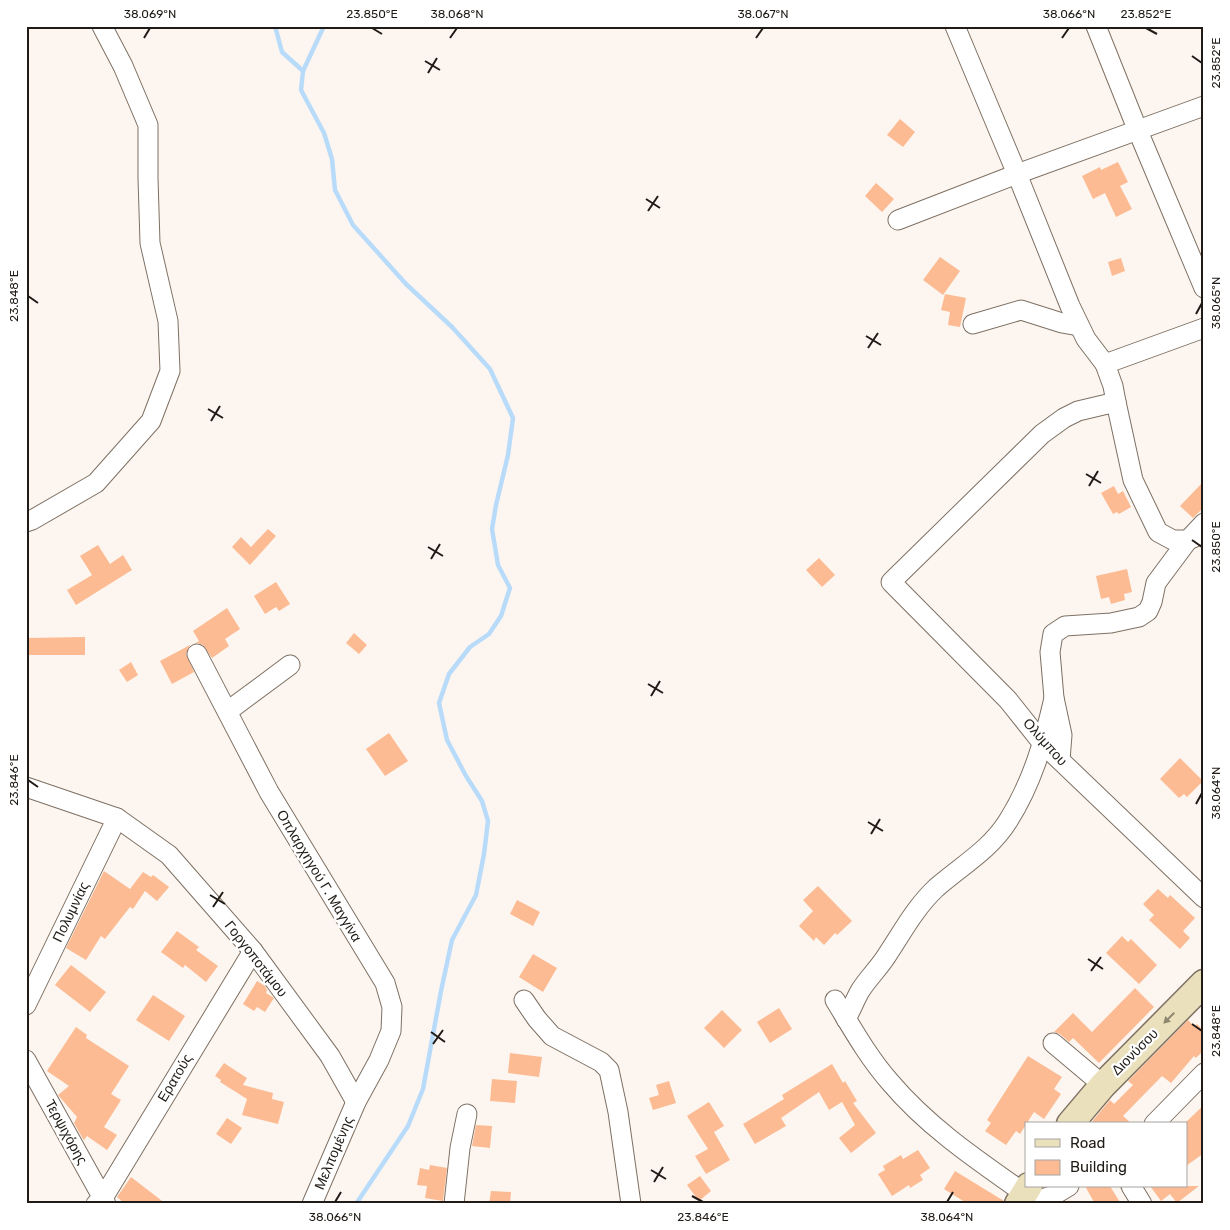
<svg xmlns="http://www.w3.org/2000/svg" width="1230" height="1230" font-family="Rubik,sans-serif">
	<rect width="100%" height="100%" fill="#fdf6f0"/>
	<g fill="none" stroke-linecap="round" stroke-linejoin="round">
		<g stroke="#b9dbfa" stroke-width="4.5">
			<path d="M275,26L282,52L303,71"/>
			<path d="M324,26L303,71L301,90L324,133L332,159L335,190L353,225L406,284L452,327L490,369L513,418L508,455L496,505L492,529L498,565L510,588L501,616L489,634L470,647L449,674L439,703L447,740L466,776L482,801L488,821L484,854L476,895L452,940L441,991L423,1089L408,1126L356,1204"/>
		</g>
	</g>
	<g fill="#fcbb92">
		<path d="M900,119L915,132L903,147L887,135Z"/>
		<path d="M1118,162L1128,182L1120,186L1132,209L1116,217L1105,193L1093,199L1082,176L1100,167L1101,170Z"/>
		<path d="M876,183L894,199L882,212L865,196Z"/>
		<path d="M940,257L960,271L943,295L923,280Z"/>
		<path d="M1121,258L1125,271L1112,276L1108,262Z"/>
		<path d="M945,294L966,298L960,327L948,325L950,312L941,310Z"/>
		<path d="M1204,481V507L1193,518L1180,506Z"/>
		<path d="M1114,486L1118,494L1123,491L1131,507L1119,514L1117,512L1113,514L1101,493Z"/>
		<path d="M268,529L276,536L250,565L232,547L241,537L251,547Z"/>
		<path d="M98,545L110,564L123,555L132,570L76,605L67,590L92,575L80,556Z"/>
		<path d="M819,558L835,575L822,587L806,570Z"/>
		<path d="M1127,569L1132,592L1124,594L1125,600L1111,604L1109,597L1101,599L1096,576Z"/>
		<path d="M276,582L290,604L279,611L276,607L265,614L254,596Z"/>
		<path d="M227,608L240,629L225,639L229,646L212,658L203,645L198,643L194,644L199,641L193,631Z"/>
		<path d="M354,633L367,645L359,654L346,643Z"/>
		<path d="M85,637V655H28V638Z"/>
		<path d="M190,645L186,654L194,672L172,684L160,661Z"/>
		<path d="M131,662L138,675L127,682L119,670Z"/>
		<path d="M389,733L408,761L385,776L366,749Z"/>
		<path d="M1180,758L1203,781L1187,797L1184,794L1179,798L1160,779Z"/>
		<path d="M104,871L130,889L143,872L151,877L153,875L169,887L157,901L145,891L133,909L130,907L105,939L101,936L86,960L66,948Z"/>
		<path d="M818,886L852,921L837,935L835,933L824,945L816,937L814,941L799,926L813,911L803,900Z"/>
		<path d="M1158,889L1168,898L1170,895L1195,918L1183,931L1190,938L1180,949L1149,920L1154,915L1143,904Z"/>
		<path d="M517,900L540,912L533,926L510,914Z"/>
		<path d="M177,931L199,947L196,950L218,966L206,982L185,965L183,968L161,952Z"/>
		<path d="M1122,936L1128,942L1131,939L1157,965L1139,984L1106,953Z"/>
		<path d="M533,954L557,968L543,992L519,977Z"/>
		<path d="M71,965L106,992L90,1012L55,985Z"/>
		<path d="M257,981L265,986L267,990L266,993L274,998L265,1012L257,1007L254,1011L243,1004Z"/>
		<path d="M1135,988L1154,1007L1099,1063L1073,1038L1069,1042L1060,1034L1054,1032L1073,1013L1092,1032Z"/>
		<path d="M153,995L185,1016L169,1041L136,1020Z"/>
		<path d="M779,1008L792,1029L770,1043L757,1022Z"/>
		<path d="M722,1010L742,1030L724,1048L704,1028Z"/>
		<path d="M1188,1020L1195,1027L1197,1024L1204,1031V1050L1196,1058L1194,1056L1171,1083L1162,1076L1123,1116L1132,1124H1090L1110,1100L1114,1104L1133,1085L1128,1081Z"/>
		<path d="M76,1027L87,1035L86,1038L129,1066L111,1094L121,1100L104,1127L117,1135L107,1150L87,1136L84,1140L83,1139L74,1123L77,1117L58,1095L69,1086L47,1071Z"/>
		<path d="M510,1053L542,1057L539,1077L508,1073Z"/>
		<path d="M1028,1056L1062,1077L1054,1089L1061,1094L1044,1119L1034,1112L1020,1134L1016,1131L1006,1145L985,1131L991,1123L987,1120Z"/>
		<path d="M224,1063L247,1078L243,1085L273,1093L272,1099L284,1102L278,1124L242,1115L247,1099L220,1082L221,1080L215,1076Z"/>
		<path d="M832,1064L843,1083L845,1081L857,1101L853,1103L876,1133L851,1153L839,1138L855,1125L842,1102L829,1110L819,1092L781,1118L786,1126L755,1144L743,1124L784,1099L782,1095Z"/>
		<path d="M492,1079L517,1081L515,1103L490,1101Z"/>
		<path d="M669,1081L676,1103L653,1110L649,1098L659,1095L656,1085Z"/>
		<path d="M709,1102L724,1126L714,1132L730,1160L706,1174L695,1156L708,1149L687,1116Z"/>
		<path d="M1204,1105V1153L1186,1166V1122Z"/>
		<path d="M227,1118L242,1128L231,1144L216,1134Z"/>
		<path d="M476,1125L492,1126L490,1148L472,1146Z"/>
		<path d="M918,1150L930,1168L920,1175L923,1180L910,1188L909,1185L892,1196L878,1174L885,1170L883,1166L901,1155L903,1159Z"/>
		<path d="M430,1165L447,1168L443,1201L425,1198L427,1186L417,1185L420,1168L429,1170Z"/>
		<path d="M955,1171L1004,1201L1003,1204H968L944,1189Z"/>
		<path d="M700,1176L711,1191L699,1201L687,1185Z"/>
		<path d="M131,1177L166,1204H125L117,1197Z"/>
		<path d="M1085,1186H1110L1121,1204H1095Z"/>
		<path d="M1150,1186H1199L1177,1203L1170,1194L1161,1201Z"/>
		<path d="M491,1191L511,1192L510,1204H489Z"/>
	</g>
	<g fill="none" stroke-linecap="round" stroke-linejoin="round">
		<g stroke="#7e7063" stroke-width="21">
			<g id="street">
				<path d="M955,26L1017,174L1070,306L1086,339L1105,364L1204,328"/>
				<path d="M1096,26L1138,131L1204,288"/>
				<path d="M898,220L1017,174L1204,106"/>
				<path d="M973,324L1021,310L1062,323L1079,326"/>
				<path d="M1105,364L1113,386L1116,402L1078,411L1064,418L1042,434L891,582L1008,700L1043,744L1204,898"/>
				<path d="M1116,402L1133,480L1158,532L1173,540H1188L1195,537"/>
				<path d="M26,522L32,520L96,483L151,421L170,371L168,321L150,243L148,178V125L123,66L102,26"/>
				<path d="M197,654L269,792L385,983L392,1007L391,1031L379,1060L356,1102L312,1204"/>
				<path d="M228,711L290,665"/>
				<path d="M1060,760L1062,735L1054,698L1050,652L1053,634L1065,626L1111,623L1139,617L1148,611L1152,602L1156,583L1188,540L1204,523"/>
				<path d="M26,787L117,818L169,855L253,951L330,1056L356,1102"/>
				<path d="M524,1000L537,1019L552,1036L601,1062L609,1070L618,1112L631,1204"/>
				<path d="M835,1000C852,1028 868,1057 890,1082C928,1127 977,1160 1024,1193"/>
				<path d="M26,1005L117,818"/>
				<path d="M846,1019C851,1010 855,1000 860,991C868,978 881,966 889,952C904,929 916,907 936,888C961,866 990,850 1008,821C1032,783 1044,742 1054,698"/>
				<path d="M1053,1043L1103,1085"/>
				<path d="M26,1060L106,1204"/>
				<path d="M1154,1124L1204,1073"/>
				<path d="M1131,1186L1142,1204"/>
				<path d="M96,1204L103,1198L253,951"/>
				<path d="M454,1204L460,1148L467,1114"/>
				<path d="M1027,1204L1054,1195L1069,1186"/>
			</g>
		</g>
		<g stroke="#7e7063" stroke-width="29">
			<g id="secondary">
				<path d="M1070,1124L1103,1085L1204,983"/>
				<path d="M1018,1204L1029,1186"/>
			</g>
		</g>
		<use href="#street" stroke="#fff" stroke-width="19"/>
		<use href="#secondary" stroke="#eae0bc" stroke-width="26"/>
	</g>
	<defs><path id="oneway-solid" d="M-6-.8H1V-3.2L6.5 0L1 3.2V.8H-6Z" transform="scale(1.25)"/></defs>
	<use fill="#8f8771" href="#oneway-solid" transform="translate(1169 1018) rotate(135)"/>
	<path fill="none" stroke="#201b16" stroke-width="2" d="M372,28L382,34M1146,28L1157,34M144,38L150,28M450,38L457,28M756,38L763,28M1062,38L1069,28M1192,56L1202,63M425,61L440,70M428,73L437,58M646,199L660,208M648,211L658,196M28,296L38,303M1196,314L1202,303M866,336L881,345M868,348L878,333M208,409L223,418M211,421L220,406M1086,474L1101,483M1089,486L1098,471M1192,540L1202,547M428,547L443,556M431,559L440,544M648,684L663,693M651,696L660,681M28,780L38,787M1196,804L1202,793M868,822L883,831M871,834L880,819M210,895L225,904M213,907L223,892M1088,959L1103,969M1091,971L1101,957M1192,1024L1202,1031M431,1032L445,1042M433,1044L443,1030M651,1170L666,1179M654,1182L663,1167M692,1196L703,1202M335,1202L341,1192M947,1202L953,1192"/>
	<g text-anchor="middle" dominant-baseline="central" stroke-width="4.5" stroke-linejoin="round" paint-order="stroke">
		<g font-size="14" fill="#201b16" stroke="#fff">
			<text transform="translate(1045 742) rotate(48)">Ολύμπου</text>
			<text transform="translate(319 876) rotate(59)">Οπλαρχηγού Γ. Μαγγίνα</text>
			<text transform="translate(71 912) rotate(-64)">Πολυμνίας</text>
			<text transform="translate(256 959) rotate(52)">Γοργοποτάμου</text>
			<text transform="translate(1135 1052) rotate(-45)">Διονύσου</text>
			<text transform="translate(175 1078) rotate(-59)">Ερατούς</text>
			<text transform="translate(66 1132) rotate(61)">Τερψιχόρης</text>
			<text transform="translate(334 1153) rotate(-67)">Μελπομένης</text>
		</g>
	</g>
	<rect width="1230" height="1230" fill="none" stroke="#ffffff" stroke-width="55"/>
	<rect x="1025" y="1122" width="162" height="65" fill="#ffffff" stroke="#a6a4a2"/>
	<rect x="1035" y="1139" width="25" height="8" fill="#eae0bc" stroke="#a6a4a2"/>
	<text x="1070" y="1148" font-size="15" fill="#201b16">Road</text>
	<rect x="1035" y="1160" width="25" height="15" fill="#fcbb92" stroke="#a6a4a2"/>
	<text x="1070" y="1172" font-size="15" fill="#201b16">Building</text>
	<rect x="28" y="28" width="1174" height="1174" fill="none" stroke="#201b16" stroke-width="2"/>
	<g font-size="12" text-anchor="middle" fill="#201b16">
		<text x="150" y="18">38.069°N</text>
		<text x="372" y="18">23.850°E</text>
		<text x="457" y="18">38.068°N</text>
		<text x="763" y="18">38.067°N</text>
		<text x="1069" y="18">38.066°N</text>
		<text x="1146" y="18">23.852°E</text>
		<text transform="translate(1216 63) rotate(-90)" y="4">23.852°E</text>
		<text transform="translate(14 296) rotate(-90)" y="4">23.848°E</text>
		<text transform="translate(1216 303) rotate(-90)" y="4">38.065°N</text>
		<text transform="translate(1216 547) rotate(-90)" y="4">23.850°E</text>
		<text transform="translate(14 780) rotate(-90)" y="4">23.846°E</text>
		<text transform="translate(1216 793) rotate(-90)" y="4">38.064°N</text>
		<text transform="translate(1216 1031) rotate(-90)" y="4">23.848°E</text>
		<text x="335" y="1221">38.066°N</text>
		<text x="703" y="1221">23.846°E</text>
		<text x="947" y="1221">38.064°N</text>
	</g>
</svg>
